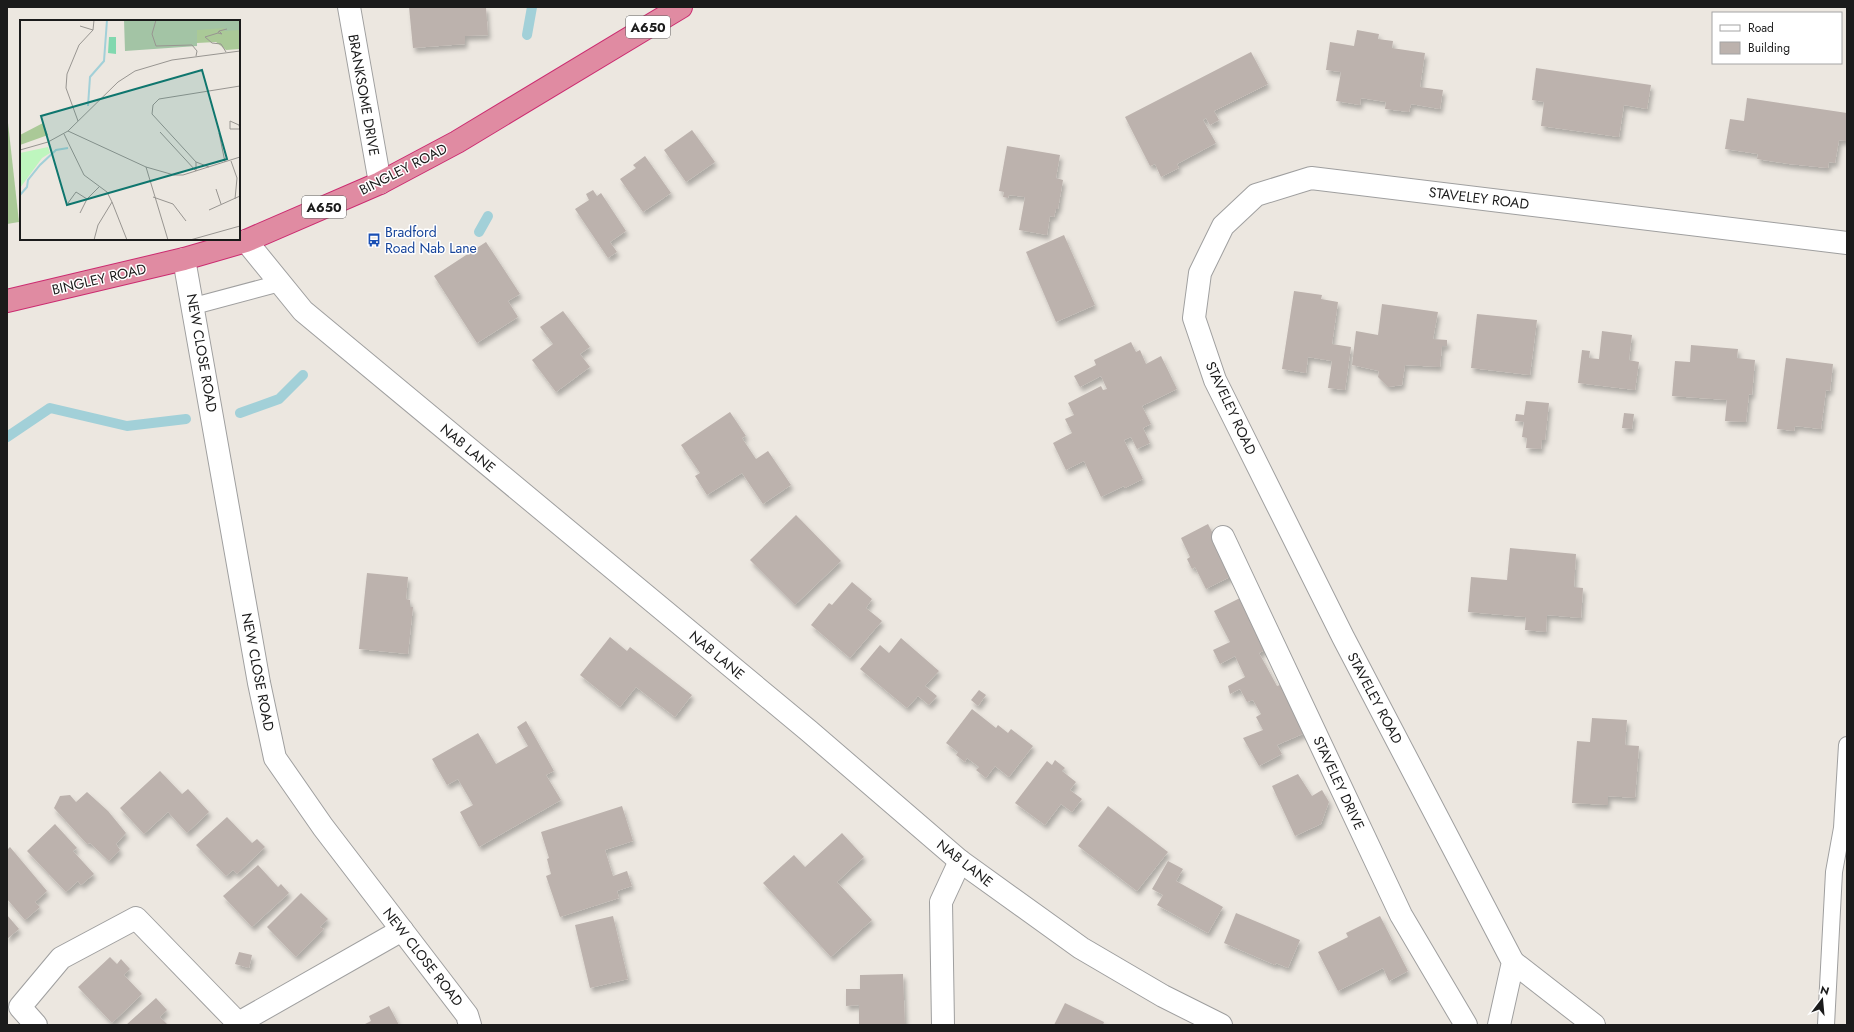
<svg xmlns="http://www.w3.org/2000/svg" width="1854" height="1032" font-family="Jost,sans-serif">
	<defs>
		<filter id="shadow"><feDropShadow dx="2.5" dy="4.5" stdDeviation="2" flood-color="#0004"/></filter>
	</defs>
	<rect width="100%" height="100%" fill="#ece7e0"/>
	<path fill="#aac997" d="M7,114L19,222L7,224Z"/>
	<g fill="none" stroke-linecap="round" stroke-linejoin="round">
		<g stroke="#a2d0d8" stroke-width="10">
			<path d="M527,35L532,7"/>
			<path d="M479,232L488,216"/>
			<path d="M240,413L279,399L303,375"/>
			<path d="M7,437L50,408L127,426L186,419"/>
		</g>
	</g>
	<g fill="#bcb2ad" filter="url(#shadow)">
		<path d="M409,7H486L488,35L465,36V44L413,48Z"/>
		<path d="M1357,30L1379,34L1378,39L1393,41L1392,48L1425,53L1420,87L1443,90L1440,109L1411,104L1409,112L1385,109L1386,102L1361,98L1360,105L1336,101L1341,72L1326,70L1330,42L1354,46Z"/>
		<path d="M1251,52L1268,84L1214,111L1219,120L1210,125L1206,118L1203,120L1216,143L1177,164L1179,168L1161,177L1155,164L1150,166L1125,117Z"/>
		<path d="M1536,68L1651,85L1647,109L1624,105L1619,137L1541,126L1544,102L1532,100Z"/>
		<path d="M1747,98L1847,113V141L1839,140L1835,163L1829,162L1828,168L1789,164L1757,159L1758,154L1725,149L1730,119L1744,121Z"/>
		<path d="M692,130L715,162L686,182L664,150Z"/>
		<path d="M1007,146L1060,155L1056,178L1063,180L1058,209H1056L1054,217L1050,216L1047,235L1019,230L1025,197L1009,195L1008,198L1003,197L1004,192L999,191Z"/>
		<path d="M645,156L671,193L643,212L620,179L636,168L633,165Z"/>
		<path d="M593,190L597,196L601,193L626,231L610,242L617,252L608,258L575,209L589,200L586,194Z"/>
		<path d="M1064,235L1095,305L1056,322L1026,252Z"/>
		<path d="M486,242L520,294L508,301L518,317L477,343L434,276Z"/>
		<path d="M1294,291L1322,295L1321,299L1338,302L1332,344L1351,347L1345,390L1328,388L1332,361L1308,357L1306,373L1282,369Z"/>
		<path d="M1382,304L1438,312L1433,339L1447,340V346H1442L1440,367L1405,365L1402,385L1388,387L1378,377L1379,371L1352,365L1356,331L1378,335Z"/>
		<path d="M563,311L590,347L580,354L590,367L556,392L532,360L553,344L540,327Z"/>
		<path d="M1477,314L1537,320L1530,375L1471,368Z"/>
		<path d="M1602,331L1632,335L1629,360L1639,362L1635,390L1578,383L1582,350L1590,351L1589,358L1599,359Z"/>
		<path d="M1131,342L1136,352L1140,350L1146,364L1161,356L1177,389L1142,406L1151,424L1143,428L1150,443L1137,449L1131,437L1124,440L1143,479L1125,488L1124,486L1101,497L1084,461L1066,470L1053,443L1072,433L1065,419L1074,415L1068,403L1101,386L1103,390L1107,389L1101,376L1080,387L1074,376L1096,365L1094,360Z"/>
		<path d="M1691,345L1738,349L1737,358L1755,360L1752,395L1749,394L1746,422L1725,421L1727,400L1672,396L1675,361L1690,362Z"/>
		<path d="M1786,358L1833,364L1830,391L1826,390L1821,429L1795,426L1794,431L1777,429Z"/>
		<path d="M1526,401L1549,403L1545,440H1542L1541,449L1526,448L1527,438L1522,437L1524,422L1515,421L1516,414L1524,415Z"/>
		<path d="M730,412L746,436L742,438L756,459L768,451L791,485L763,504L742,473L707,495L695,476L700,473L681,445Z"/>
		<path d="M1624,413L1634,414L1632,429L1622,428Z"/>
		<path d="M796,515L841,561L795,605L750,560Z"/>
		<path d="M1208,524L1234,575L1206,589L1195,567L1192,569L1187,559L1190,557L1181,538Z"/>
		<path d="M1510,548L1576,554L1574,587L1583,588L1581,618L1547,615L1546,632L1525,630L1526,617L1468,612L1471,577L1507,580Z"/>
		<path d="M367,573L408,577L406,599L410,600V607H413L408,654L359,649Z"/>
		<path d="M852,582L872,599L866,608L882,621L850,658L811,625L829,603L832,605Z"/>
		<path d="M1242,597L1267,649L1259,653L1277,686L1283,684L1305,733L1277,745L1282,754L1259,766L1243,738L1263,730L1256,717L1261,714L1253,700L1247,702L1240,689L1230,694L1228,686L1245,677L1235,656L1220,664L1213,650L1230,642L1214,611Z"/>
		<path d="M610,637L627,651L630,647L692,695L675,717L636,687L620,707L580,675Z"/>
		<path d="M901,638L939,671L925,686L937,696L929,705L918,696L907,708L860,669L880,645L889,653Z"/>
		<path d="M979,690L986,695L978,706L971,700Z"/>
		<path d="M972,709L996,728L998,725L1008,733L1011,729L1033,746L1009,777L995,766L986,778L976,770L979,767L967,758L965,762L956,755L958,752L946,743Z"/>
		<path d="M1592,718L1627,720L1625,745L1639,746L1635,798L1608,796V805L1572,803L1577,741L1590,742Z"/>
		<path d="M526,721L554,771L546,775L561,800L479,847L460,812L473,805L458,779L447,785L432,759L478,733L496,764L528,746L517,727Z"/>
		<path d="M1055,760L1065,768L1062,771L1076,782L1070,790L1082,799L1072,812L1061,804L1045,825L1015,803L1047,761L1052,765Z"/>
		<path d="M160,771L182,794L188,789L209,812L187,833L168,812L144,834L120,808Z"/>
		<path d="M1298,774L1312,796L1322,790L1329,802L1321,824L1295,836L1272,786Z"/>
		<path d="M87,792L108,811L126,833L116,844L120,850L109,861L90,843L87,844L54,808L60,796L70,795L76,802Z"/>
		<path d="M622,806L633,841L605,850L613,876L627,871L632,886L617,891L619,898L560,917L546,876L551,874L547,859L549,858L541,832Z"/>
		<path d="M1108,806L1168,852L1137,891L1078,846Z"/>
		<path d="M227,817L252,843L257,839L265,847L237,874L233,870L226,876L196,845Z"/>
		<path d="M55,824L77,848L73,851L94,874L81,885L78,881L66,892L27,851Z"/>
		<path d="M842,833L864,857L837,882L872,920L831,957L763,883L794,855L805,867Z"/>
		<path d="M10,847L47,891L35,902L40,907L25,920L7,899V850Z"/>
		<path d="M1168,861L1183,869L1176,881L1223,907L1208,933L1157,905L1163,895L1152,889Z"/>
		<path d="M258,865L278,887L281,884L289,893L252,927L223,896Z"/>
		<path d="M301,893L328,919L320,927L324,929L296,957L267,927Z"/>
		<path d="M1236,913L1300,940L1288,968L1276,963L1275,965L1224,943Z"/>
		<path d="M7,915L19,929L7,939Z"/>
		<path d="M613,916L628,979L590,988L575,925Z"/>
		<path d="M1380,916L1408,971L1389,981L1383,968L1338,991L1318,952L1348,937L1346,933Z"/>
		<path d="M239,952L252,955L249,968L235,964Z"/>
		<path d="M110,957L117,964L121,959L130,969L124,975L142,994L112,1023L78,987Z"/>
		<path d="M903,974L905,1025H859V1005L846,1006V989H860V975Z"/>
		<path d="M156,998L167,1010L160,1017L168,1025H126Z"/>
		<path d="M1065,1003L1104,1022L1103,1025H1054Z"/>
		<path d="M389,1006L399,1025H363L371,1021L369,1016Z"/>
	</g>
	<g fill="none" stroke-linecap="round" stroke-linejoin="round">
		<g stroke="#9f9f9f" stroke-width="18">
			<g id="lane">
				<path d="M194,306L280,283"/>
				<path d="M1826,1025L1834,872L1842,828L1847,745"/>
			</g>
		</g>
		<g stroke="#9f9f9f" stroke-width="24">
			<g id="street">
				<path d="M349,7L380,183"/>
				<path d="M246,241L303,311L809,731L960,861L1081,948L1163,996L1221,1025"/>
				<path d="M184,259L259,683L275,758L323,827L467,1015L470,1025"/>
				<path d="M1223,537L1401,915L1466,1025"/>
				<path d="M1513,962L1594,1025"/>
				<path d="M36,1025L20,1007L61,958L136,918L237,1022"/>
				<path d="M235,1025L402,930"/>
				<path d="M943,1025L941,902L960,861"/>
				<path d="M1499,1025L1513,962L1343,637L1215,380L1194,318L1200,273L1223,226L1256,195L1311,178L1847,243"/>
			</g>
		</g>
		<g stroke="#cb2c70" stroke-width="24">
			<path id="highway" d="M7,301L184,259L246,241L380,183L457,142L681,7"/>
		</g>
		<use href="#lane" stroke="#fff" stroke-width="16"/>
		<use href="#street" stroke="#fff" stroke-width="22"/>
		<use href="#highway" stroke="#e08ba2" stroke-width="22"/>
	</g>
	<defs>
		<g id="bus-bare" transform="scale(1.08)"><path d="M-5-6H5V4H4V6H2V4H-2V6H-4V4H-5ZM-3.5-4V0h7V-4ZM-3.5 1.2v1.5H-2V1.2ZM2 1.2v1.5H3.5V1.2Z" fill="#1a4fb4" stroke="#fff" stroke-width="2.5" paint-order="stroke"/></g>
	</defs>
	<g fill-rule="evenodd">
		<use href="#bus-bare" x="374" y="240"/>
	</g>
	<g text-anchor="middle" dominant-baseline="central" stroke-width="3" stroke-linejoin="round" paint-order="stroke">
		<g fill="#fff" stroke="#5f5f5f" stroke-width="1">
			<rect x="626" y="16" width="44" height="22" rx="3"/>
			<rect x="302" y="196" width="44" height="22" rx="3"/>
		</g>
		<g font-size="13" font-weight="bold" fill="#1b1b1b">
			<text x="648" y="27">A650</text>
			<text x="324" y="207">A650</text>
		</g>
		<g font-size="14" fill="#1b1b1b" stroke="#fff">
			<text transform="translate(364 95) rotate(80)">BRANKSOME DRIVE</text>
			<text transform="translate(403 169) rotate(-27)">BINGLEY ROAD</text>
			<text transform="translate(1479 198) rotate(7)">STAVELEY ROAD</text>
			<text transform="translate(99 279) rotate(-13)">BINGLEY ROAD</text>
			<text transform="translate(202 353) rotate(80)">NEW CLOSE ROAD</text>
			<text transform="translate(1231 408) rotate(65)">STAVELEY ROAD</text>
			<text transform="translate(468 448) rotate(40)">NAB LANE</text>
			<text transform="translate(717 655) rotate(40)">NAB LANE</text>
			<text transform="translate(258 672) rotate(79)">NEW CLOSE ROAD</text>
			<text transform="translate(1375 698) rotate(62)">STAVELEY ROAD</text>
			<text transform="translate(1339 783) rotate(65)">STAVELEY DRIVE</text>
			<text transform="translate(965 863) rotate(38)">NAB LANE</text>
			<text transform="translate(423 957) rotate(52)">NEW CLOSE ROAD</text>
		</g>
		<g font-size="14" fill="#164399" stroke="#fff" text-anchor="start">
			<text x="385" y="232">Bradford<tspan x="385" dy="16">Road Nab Lane</tspan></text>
		</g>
	</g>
	<g transform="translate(20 20)">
		<rect width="220" height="220" fill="#ece7e0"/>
		<path d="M177,0H220V29L206,30L196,22L177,23ZM23,103L28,115L0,125V115Z" fill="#aac997"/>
		<path d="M104,0H220V10L205,11L204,8L177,10V26L105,31Z" fill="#a3c4a5"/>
		<path d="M28,127L30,133L22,138L0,168V133Z" fill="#bef6be"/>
		<path d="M89,17H96V34L88,33Z" fill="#81d8af"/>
		<path fill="none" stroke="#a2d0d8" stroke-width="2" d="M68,86L70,57L84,41L87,0M0,175L7,167L8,160L20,145L36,130L48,128"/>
		<path fill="none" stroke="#989591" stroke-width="1" d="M136,0L132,14L136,26L172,25L177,31L176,36M60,6L73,10M199,11L202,14L198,13L199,11L207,9M198,13L185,17L192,23L201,24L206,32M58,101L46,68L47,54L59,25L73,10L74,0M220,109H210V101L219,105L220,109M48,111L126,147L154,155H163L220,137M140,112L176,151M199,113L205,142M44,114L64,155L87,172L92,182L78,205L74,220M0,130L28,122L48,111L98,62L115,51L152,40L220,31M211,141L217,158L215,179M176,142L189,147M126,147L148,220M176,151V142L132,94L133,85L139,79L220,66M196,169L201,184M133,177L153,184L166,201M92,182L107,220M51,184L48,183L56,172L67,179M189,190L220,176M60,193L67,179L79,167M170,220L220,206"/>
		<path fill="#0f766e" fill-opacity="0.15" stroke="#0f766e" stroke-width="2" d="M182,50L207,139L47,185L21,96Z"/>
		<rect width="220" height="220" fill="none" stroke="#1b1b1b" stroke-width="2"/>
	</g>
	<rect width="1854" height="1032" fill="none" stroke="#1b1b1b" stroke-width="16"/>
	<rect x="1712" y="12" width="130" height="52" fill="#ffffff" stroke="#a4a4a4"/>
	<rect x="1720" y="25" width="20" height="6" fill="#ffffff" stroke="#a4a4a4"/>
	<text x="1748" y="32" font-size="12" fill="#1b1b1b">Road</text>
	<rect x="1720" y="42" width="20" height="12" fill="#bcb2ad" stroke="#a4a4a4"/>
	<text x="1748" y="52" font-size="12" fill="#1b1b1b">Building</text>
	<g transform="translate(1822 1000) rotate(16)" stroke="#ffffff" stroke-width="3" paint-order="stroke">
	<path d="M0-3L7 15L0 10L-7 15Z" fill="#1b1b1b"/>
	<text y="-6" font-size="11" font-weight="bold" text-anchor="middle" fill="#1b1b1b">N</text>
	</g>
</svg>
